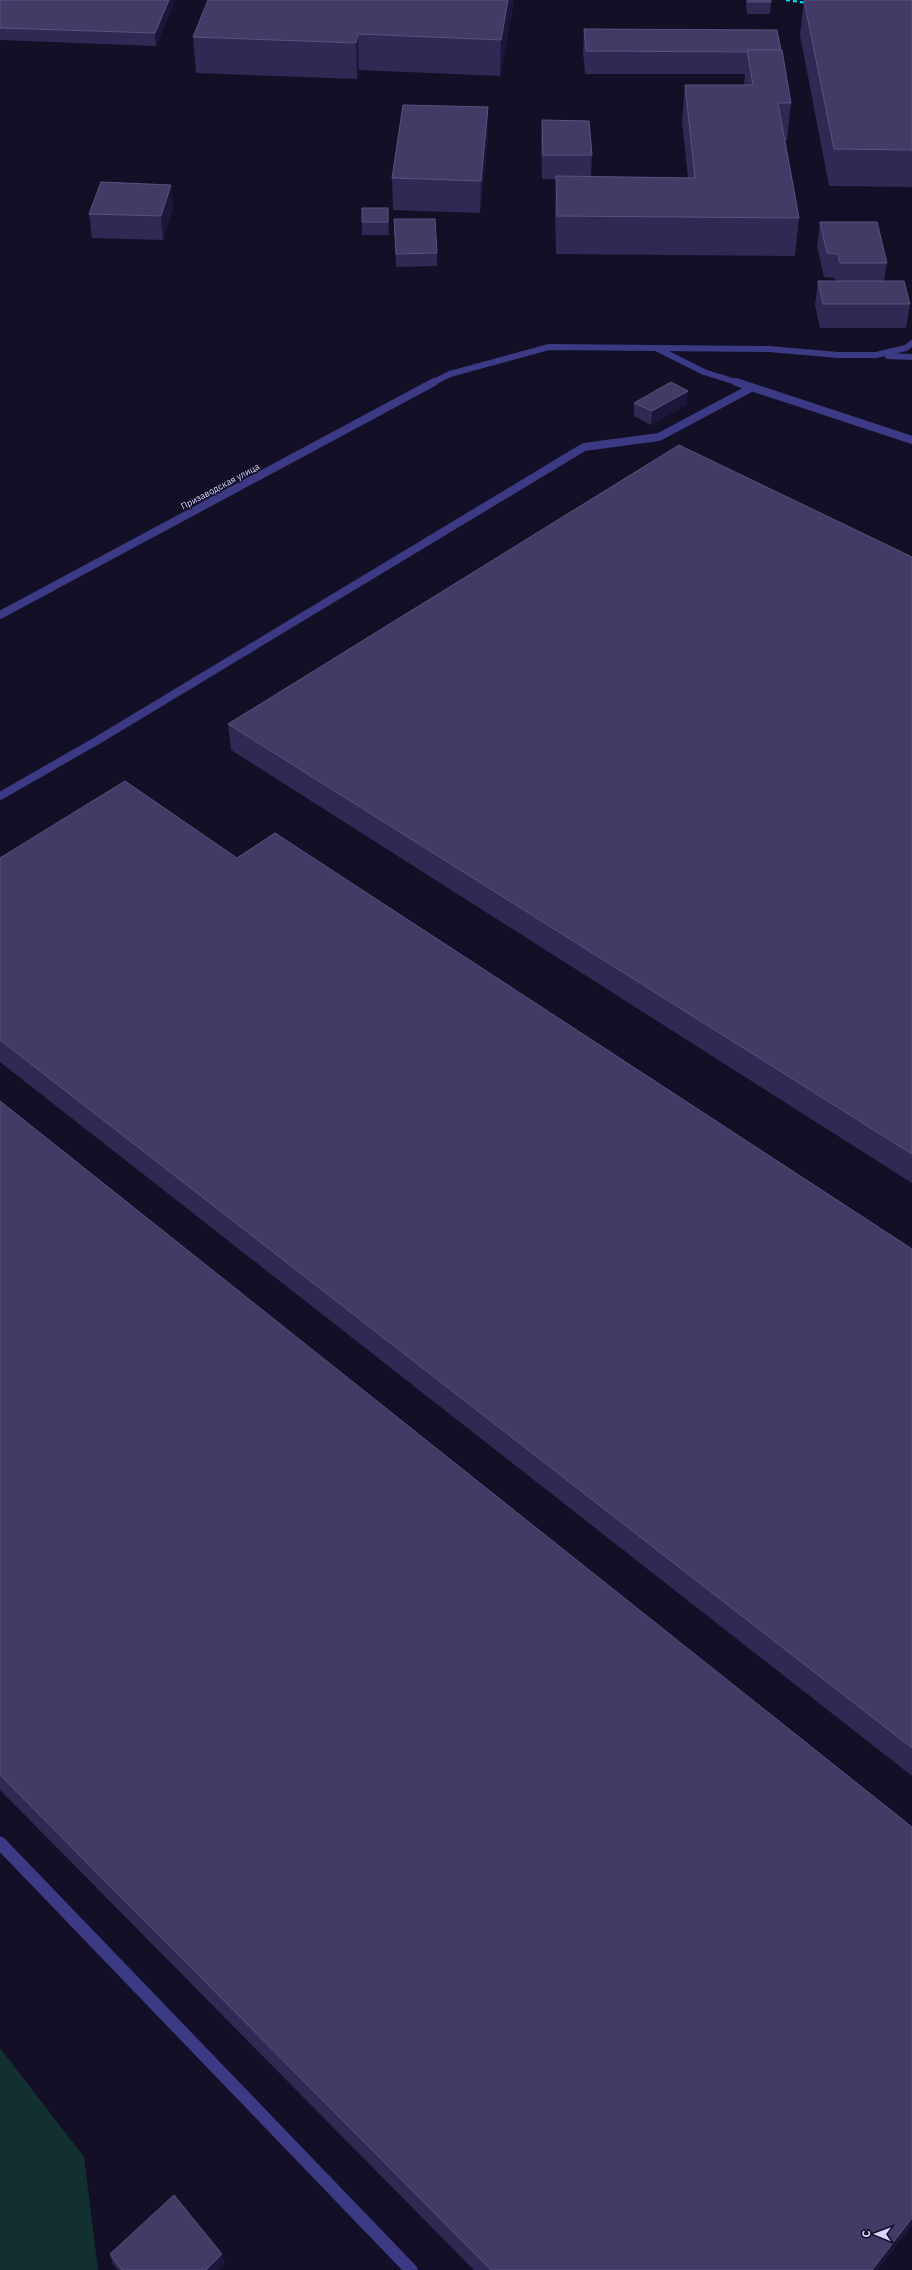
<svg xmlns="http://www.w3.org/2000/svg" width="912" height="2270" font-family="'IBM Plex Sans',sans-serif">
	<rect width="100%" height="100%" fill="#130f26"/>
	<path fill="#12302f" d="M0,2048L84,2157L98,2270H0Z"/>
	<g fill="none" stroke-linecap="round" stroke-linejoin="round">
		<g stroke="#3d3a85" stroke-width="6">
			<path d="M658,349L704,372L739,383"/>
			<path d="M888,356L912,357"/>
			<path d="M432,383L450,374L549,347L769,349L838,355H876L906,348L912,343"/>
		</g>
		<g stroke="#3d3a85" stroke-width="8">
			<path d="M736,382L912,440"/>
			<path d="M0,615L434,382"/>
			<path d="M0,796L98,740L584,447L659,437L751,388"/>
		</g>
		<path stroke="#3d3a85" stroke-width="13" d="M0,1843L411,2270"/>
		<path stroke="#00e5ff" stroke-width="2" stroke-dasharray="4 3" stroke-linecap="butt" d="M786,0L815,4"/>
	</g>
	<g fill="#312854">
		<path d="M0,0H175L156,46L0,40Z"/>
		<path d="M514,0L500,76L359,70L357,79L196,73L193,37Z"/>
		<path d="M746,0H771L770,14H747L746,3Z"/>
		<path d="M804,0H912V187L829,186L800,35Z"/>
		<path d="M584,29L777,30L791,103L787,140H785L799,218L795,256L556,254L555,214L556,179H542L541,144L542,120L592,155L591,177L688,178L682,121L685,85H744L745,74H585L583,51Z"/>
		<path d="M488,107V138L480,213L393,210L392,178Z"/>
		<path d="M173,208L163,240L92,238L89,214Z"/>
		<path d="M388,208L389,235H362V222Z"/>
		<path d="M394,219L437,253V266L396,267Z"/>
		<path d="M820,222L887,263L884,281L910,304L906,328H820L815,305L818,281H836L835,278L824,277L817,246Z"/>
		<path d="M634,403L687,404L651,425L634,416Z"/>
		<path d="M912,557V1183L231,750L228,724Z"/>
		<path d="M0,858H237L912,1249V1776L0,1062Z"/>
		<path d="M0,1101L912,2225L877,2270H474L0,1790Z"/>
		<path d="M110,2254L225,2263L218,2270H118L113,2264Z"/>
	</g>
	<g fill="#1d163a">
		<path d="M169,0H175L156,46L155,33Z"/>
		<path d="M508,0H514L500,76L501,40Z"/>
		<path d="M358,34L359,70L357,79L356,43Z"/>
		<path d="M488,107V138L480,213L481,181Z"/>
		<path d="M171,185L173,208L163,240L161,216Z"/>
		<path d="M688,391L687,404L651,425L652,411Z"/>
		<path d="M912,2218V2225L877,2270H872Z"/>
		<path d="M222,2254L225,2263L218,2270H206Z"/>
	</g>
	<g fill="#433a66" stroke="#5a527e">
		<path d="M0,0H169L155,33L0,28Z"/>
		<path d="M208,0H508L501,40L358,34L356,43L193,37Z"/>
		<rect x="748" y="0" width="23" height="2"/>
		<path d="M804,0H912V150L834,149Z"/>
		<path d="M584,29L777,30L781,50H747V52L586,51Z"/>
		<path d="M747,50H782L791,103H778L799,218L557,216L556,176L695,178L685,85H753Z"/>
		<path d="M403,105L488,107L481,181L392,178Z"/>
		<path d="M542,120L589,121L592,155H543Z"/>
		<path d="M101,182L171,185L161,216L89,214Z"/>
		<rect x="362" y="208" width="26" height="14"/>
		<path d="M394,219H435L437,253L396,254Z"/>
		<path d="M820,222H877L887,263H840L838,254L827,253Z"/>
		<path d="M818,281H904L910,304H823Z"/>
		<path d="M671,382L688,391L652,411L634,403Z"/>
		<path d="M679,445L912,557V1154L228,724Z"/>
		<path d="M125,781L237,858L275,833L912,1249V1748L0,1040V858Z"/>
		<path d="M0,1101L912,1827V2218L872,2270H491L0,1775Z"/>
		<path d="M174,2195L222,2254L206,2270H122L110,2254Z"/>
	</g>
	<g text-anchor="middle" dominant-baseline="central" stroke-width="3" stroke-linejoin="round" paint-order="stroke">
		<g font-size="9" fill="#d9d4ff" stroke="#130f26">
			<text transform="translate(220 486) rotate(-28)">Призаводская улица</text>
		</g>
	</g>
	<g transform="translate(876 2234) rotate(271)" stroke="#130f26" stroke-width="3" paint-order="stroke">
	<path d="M0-3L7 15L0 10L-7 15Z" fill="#d9d4ff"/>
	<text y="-6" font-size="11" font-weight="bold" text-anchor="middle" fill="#d9d4ff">С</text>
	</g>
</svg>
